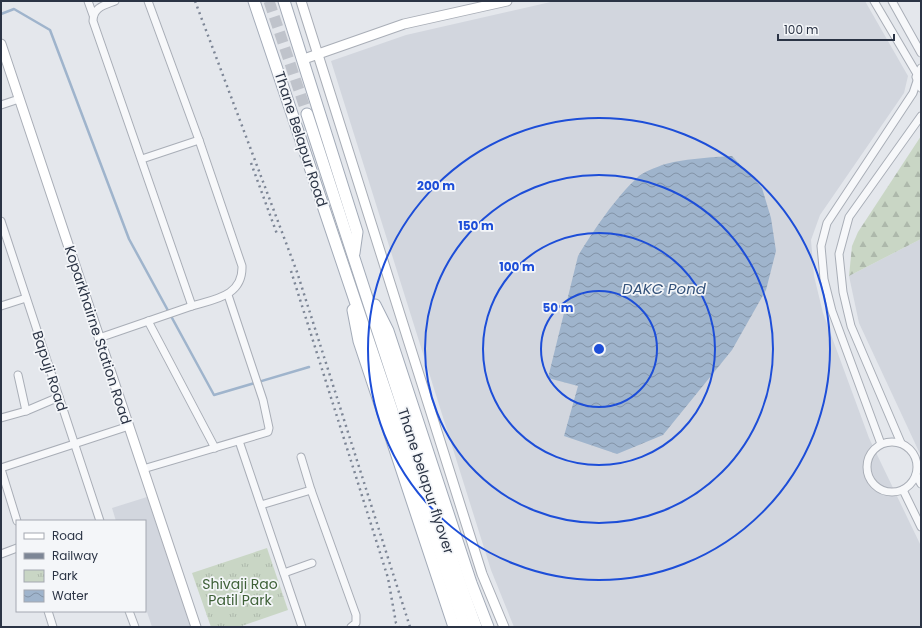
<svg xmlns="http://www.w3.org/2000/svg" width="922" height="628" font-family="Poppins,sans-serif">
	<defs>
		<pattern id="forest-firs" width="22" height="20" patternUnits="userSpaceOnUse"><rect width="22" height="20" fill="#c9d6c5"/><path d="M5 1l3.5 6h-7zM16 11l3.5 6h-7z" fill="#adb8ab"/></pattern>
		<pattern id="park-tufts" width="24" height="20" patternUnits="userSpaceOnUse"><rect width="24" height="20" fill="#c9d6c5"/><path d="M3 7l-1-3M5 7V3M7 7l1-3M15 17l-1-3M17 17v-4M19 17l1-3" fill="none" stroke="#adb8ab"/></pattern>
		<pattern id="water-waves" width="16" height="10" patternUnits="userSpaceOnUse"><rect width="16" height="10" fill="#9fb4cc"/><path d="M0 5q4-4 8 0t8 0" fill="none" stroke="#8293a7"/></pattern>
	</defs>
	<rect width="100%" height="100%" fill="#e4e7ec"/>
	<g fill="#d2d6de">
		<path d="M555,1H865L908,76L904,93L820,215L811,240L814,276L823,313L869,438L921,546V627H514L491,570L331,61L406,35Z"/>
		<path d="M921,239V456L859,323L849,276Z"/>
		<path d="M147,497L191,627H152L145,606V521H116L112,508Z"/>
	</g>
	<path fill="url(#forest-firs)" d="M921,136V239L849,276L852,246L858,232Z"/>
	<path fill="url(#park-tufts)" d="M267,548L288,610L239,627H211L192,573Z"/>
	<path fill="url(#water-waves)" d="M732,156L762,188L771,218L776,251L766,290L732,350L663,435L617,454L564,436L578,386L548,378L578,256C593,231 616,197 638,177C643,172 655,168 662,165C681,159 713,157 732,156Z"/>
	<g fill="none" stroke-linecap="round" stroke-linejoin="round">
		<path stroke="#9fb4cc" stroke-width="2.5" d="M1,14L14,9L50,30L129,239L214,395L309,367"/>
		<path stroke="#bfc3cb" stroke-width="11" stroke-dasharray="11 5.5" stroke-linecap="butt" d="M269,1L307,114"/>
		<g stroke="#a9aeb7" stroke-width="9">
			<g id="street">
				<path d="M88,1L93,15"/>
				<path d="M115,1C105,5 93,7 93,21L192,306C215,299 243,296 242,266L199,140L148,1"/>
				<path d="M874,1L917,74"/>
				<path d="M892,1L921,53"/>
				<path d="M921,68L916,77L921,88"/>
				<path d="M1,105L19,99"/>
				<path d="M142,159L199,140"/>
				<path d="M1,221L100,521"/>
				<path d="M1,306L26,298"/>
				<path d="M148,321L215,448"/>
				<path d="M99,338L192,306"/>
				<path d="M18,375L26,411"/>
				<path d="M1,418L26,411L59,397"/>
				<path d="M239,441L302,627"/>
				<circle cx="892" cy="467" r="25"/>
				<path d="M901,443L851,326L843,292L839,254L849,217L921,116"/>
				<path d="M881,444L832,311L824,279L821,246L827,223L913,93L917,81"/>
				<path d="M301,457L311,490"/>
				<path d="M1,468L129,426"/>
				<path d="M1,469L17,521"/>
				<path d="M143,469L268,432L269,428L263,400L228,295"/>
				<path d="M916,475L921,484"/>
				<path d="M903,490L921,527"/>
				<path d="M261,505L311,490L356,615V623L351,627"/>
				<path d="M1,554L17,548"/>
				<path d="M284,573L312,563"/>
				<path d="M48,611L53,627"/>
				<path d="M129,611L135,627"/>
			</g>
		</g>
		<g stroke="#a9aeb7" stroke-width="11">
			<g id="secondary">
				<path d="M301,1L482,574L504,627"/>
				<path d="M1,44L196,627"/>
				<path d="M304,59L404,24L507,1"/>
			</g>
		</g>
		<g stroke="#a3abb8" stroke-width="13">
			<g id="primary">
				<path d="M254,1L465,627"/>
				<path d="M284,1L357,232L354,253"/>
				<path d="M307,114L461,586L476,627"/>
				<path d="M375,305L388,331L471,583L488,627"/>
				<path d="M353,310L359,341L454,627"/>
			</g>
		</g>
		<use href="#street" stroke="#f7f8fa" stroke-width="7"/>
		<use href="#secondary" stroke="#fff" stroke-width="9"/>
		<use href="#primary" stroke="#fff" stroke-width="11"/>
		<g stroke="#7d8696" stroke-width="2.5" stroke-dasharray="2 4" stroke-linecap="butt">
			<path d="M195,1L297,272L410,627"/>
			<path d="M251,163L277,234"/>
			<path d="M291,271L388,578L396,623L399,627"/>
		</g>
	</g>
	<g fill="none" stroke="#1d4ed8" stroke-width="2">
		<circle cx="599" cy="349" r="58"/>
		<circle cx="599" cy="349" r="116"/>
		<circle cx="599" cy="349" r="174"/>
		<circle cx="599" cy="349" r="231"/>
	</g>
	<g text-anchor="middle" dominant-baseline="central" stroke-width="3.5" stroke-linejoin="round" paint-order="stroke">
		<g font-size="14" fill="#2b3445" stroke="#f4f6f9">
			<text transform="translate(301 139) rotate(72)">Thane Belapur Road</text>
			<text transform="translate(98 335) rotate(72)">Koparkhairne Station Road</text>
			<text transform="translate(50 371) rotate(72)">Bapuji Road</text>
			<text transform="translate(426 481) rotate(72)">Thane belapur flyover</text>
		</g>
		<g font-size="14" fill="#3f6138" stroke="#f4f6f9">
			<text x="240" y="584">Shivaji Rao<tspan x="240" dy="16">Patil Park</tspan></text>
		</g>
		<g font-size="15" font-style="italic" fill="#34527a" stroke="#f4f6f9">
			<text x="664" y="288">DAKC Pond</text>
		</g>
	</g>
	<circle cx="599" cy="349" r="6" fill="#1d4ed8" stroke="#f4f6f9" stroke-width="2"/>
	<g font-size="12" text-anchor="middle" font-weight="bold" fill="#1d4ed8" stroke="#f4f6f9" stroke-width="3.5" stroke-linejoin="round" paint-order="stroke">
		<text x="436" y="190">200 m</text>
		<text x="476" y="230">150 m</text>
		<text x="517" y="271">100 m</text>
		<text x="558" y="312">50 m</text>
	</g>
	<rect width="922" height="628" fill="none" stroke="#2b3445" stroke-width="4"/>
	<rect x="16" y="520" width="130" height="92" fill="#f4f6f9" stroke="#a4a8b1"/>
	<rect x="24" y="533" width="20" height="6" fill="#ffffff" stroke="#a4a8b1"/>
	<text x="52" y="540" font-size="12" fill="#2b3445">Road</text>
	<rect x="24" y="553" width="20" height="6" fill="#7d8696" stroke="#a4a8b1"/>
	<text x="52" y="560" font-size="12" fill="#2b3445">Railway</text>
	<rect x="24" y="570" width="20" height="12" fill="url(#park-tufts)" stroke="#a4a8b1"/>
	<text x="52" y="580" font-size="12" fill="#2b3445">Park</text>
	<rect x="24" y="590" width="20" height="12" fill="url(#water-waves)" stroke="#a4a8b1"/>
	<text x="52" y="600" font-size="12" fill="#2b3445">Water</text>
	<path d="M778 34v6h116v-6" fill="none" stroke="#2b3445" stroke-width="2"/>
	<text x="784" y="34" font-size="12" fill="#2b3445" stroke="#f4f6f9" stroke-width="3" paint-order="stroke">100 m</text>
</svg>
